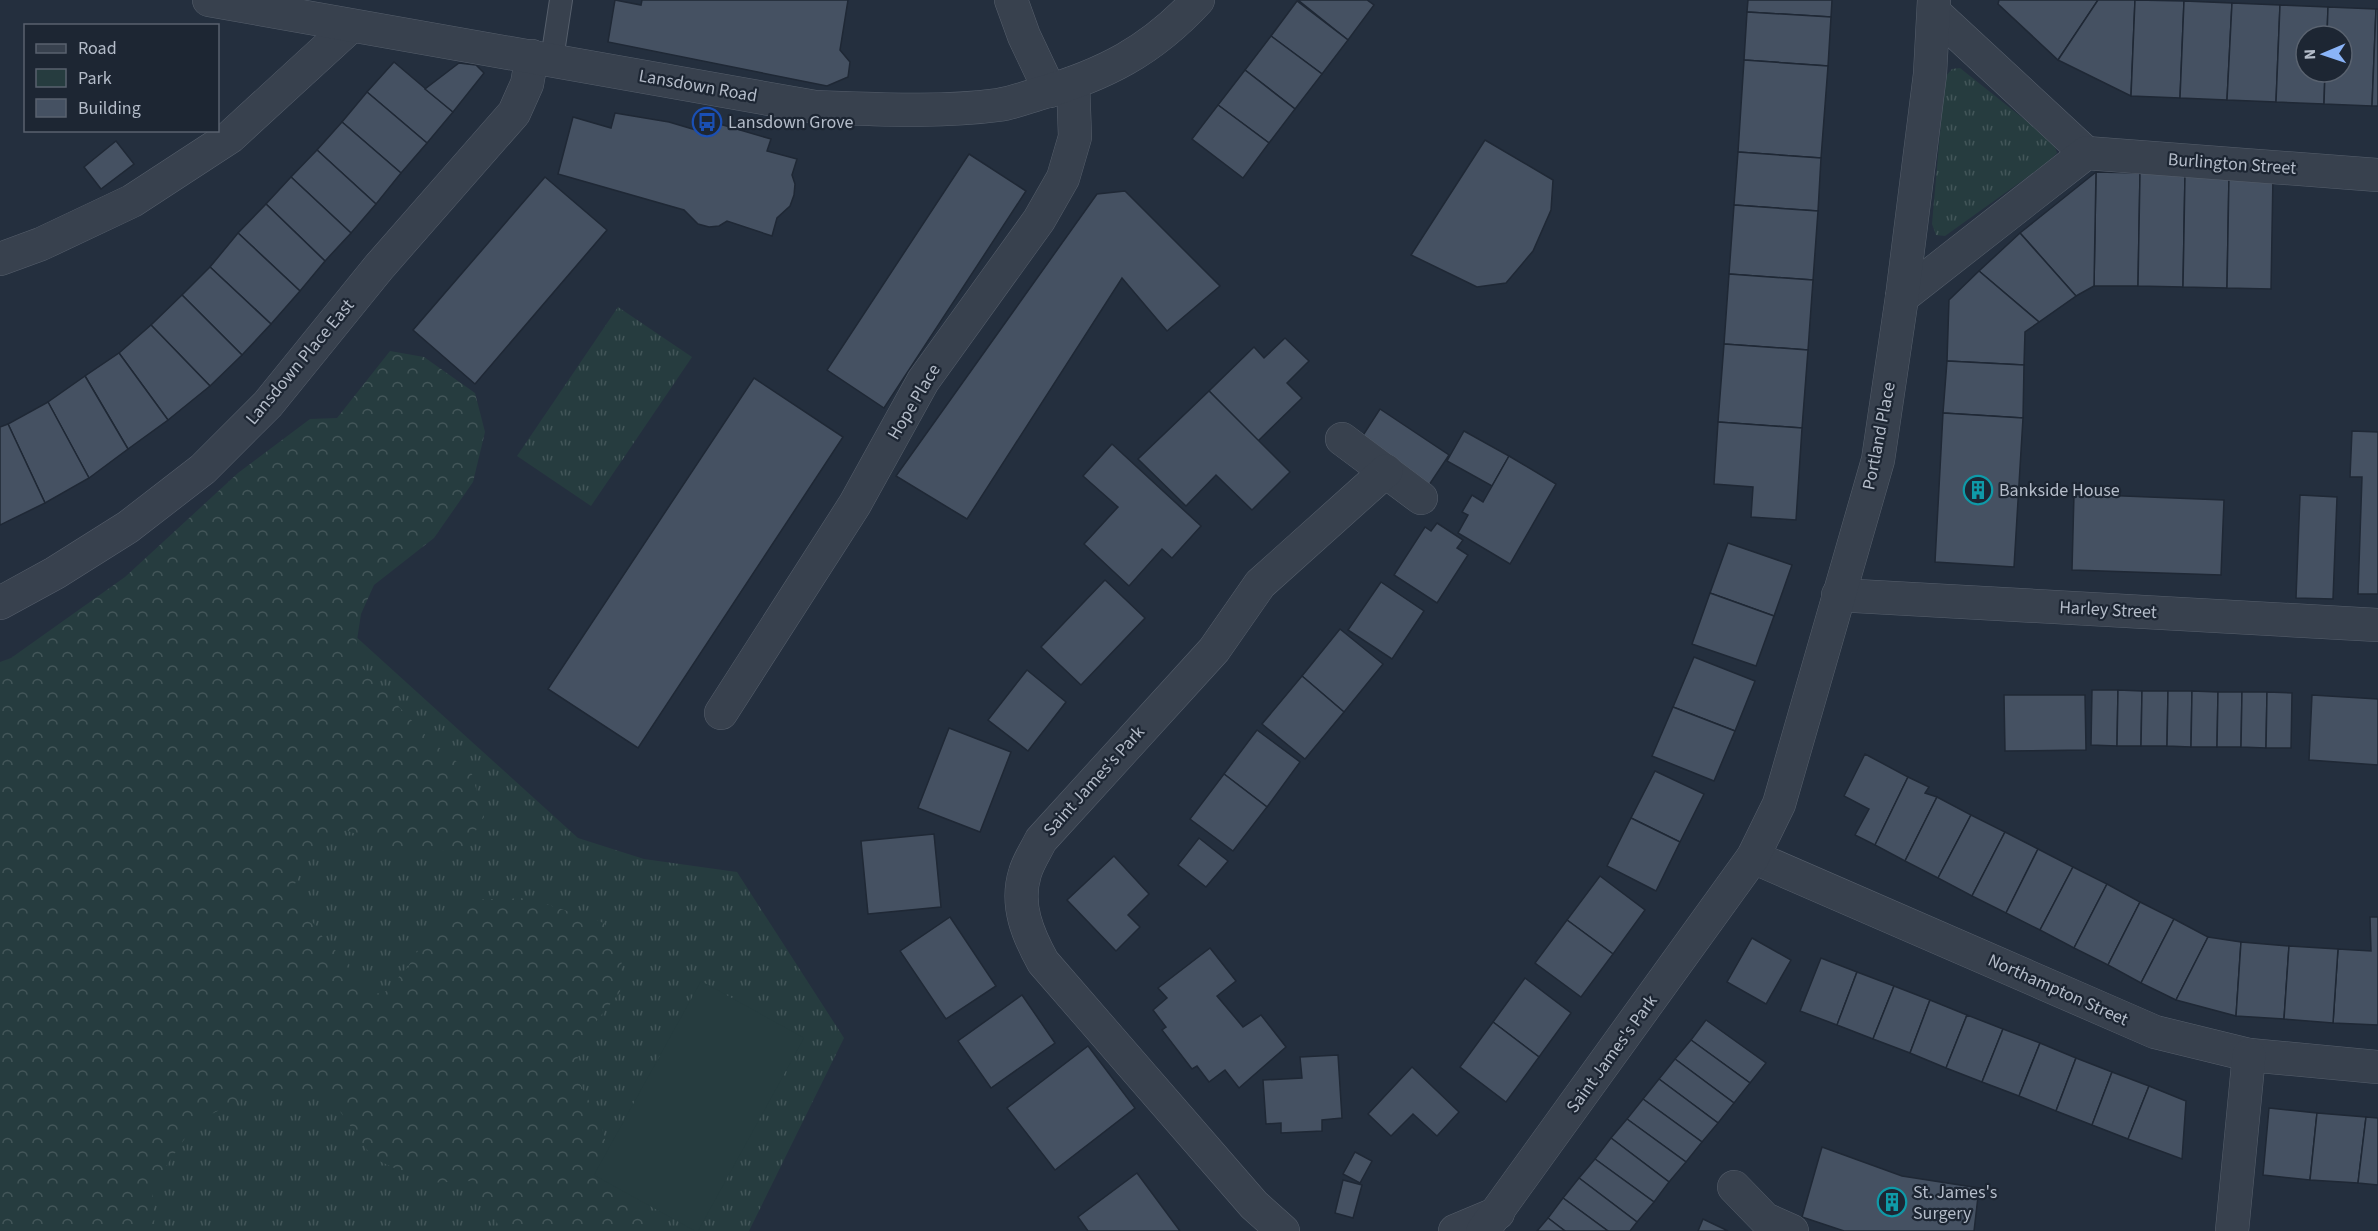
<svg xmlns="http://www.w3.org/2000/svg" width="2378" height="1231" font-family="'Source Sans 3',sans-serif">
	<defs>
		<pattern id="grass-tufts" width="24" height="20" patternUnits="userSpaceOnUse" patternTransform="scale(1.5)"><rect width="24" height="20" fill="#263c3f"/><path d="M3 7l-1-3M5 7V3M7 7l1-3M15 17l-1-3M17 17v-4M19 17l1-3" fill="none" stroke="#435659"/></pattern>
		<pattern id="forest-crowns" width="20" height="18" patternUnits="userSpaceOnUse" patternTransform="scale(1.5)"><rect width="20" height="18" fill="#263c3f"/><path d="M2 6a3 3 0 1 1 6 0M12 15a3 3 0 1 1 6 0" fill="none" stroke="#435659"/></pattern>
	</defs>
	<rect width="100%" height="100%" fill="#242f3e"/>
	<g fill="url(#grass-tufts)">
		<path d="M1960,68L2053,142L2057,153L2047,163L1945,236L1936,235L1932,224L1945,77L1952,69Z"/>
		<path d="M618,307L692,357L591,506L517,456Z"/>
		<path d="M236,528L578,838L644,859L737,872L844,1038L749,1231H29Z"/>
	</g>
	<path fill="url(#forest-crowns)" d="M390,351L424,357L475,393L485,432L473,482L434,538L374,585L361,614L354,659L431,741L472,774L484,817L465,849L407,854L338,827L306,858L292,891L324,939L349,964L362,991L383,994L407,968L430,932L467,900L527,898L604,923L622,954L620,992L577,1045L579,1082L601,1124L620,1200L651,1226L662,1231H502L471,1181L426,1183L373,1158L325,1090L251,1094L196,1122L152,1187L155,1231H0V662L11,658L125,577L238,473L310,419L337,418Z"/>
	<path fill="#263c3f" d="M701,981L804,1038L698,1231H695L594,1175Z"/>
	<g fill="#455162" stroke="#1f2835" stroke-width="1.5">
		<path d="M615,0L641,5L642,0H848L840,50L850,62L848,77L827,86L608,42Z"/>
		<path d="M1298,0H1367L1374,5L1348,40Z"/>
		<path d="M1748,0H1832L1831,17L1747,12Z"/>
		<path d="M1999,0H2098L2058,60L1998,4Z"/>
		<path d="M2098,0H2135L2131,96L2058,60Z"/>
		<path d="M2135,0L2184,1L2180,98L2131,96Z"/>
		<path d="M1297,1L1348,40L1322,74L1271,36Z"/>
		<path d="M2184,1L2232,3L2227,100L2180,98Z"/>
		<path d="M2232,3L2280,5L2276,102L2227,100Z"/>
		<path d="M2280,5L2328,7L2327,36H2306V72H2325L2324,104L2276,102Z"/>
		<path d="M2328,7L2376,9L2372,106L2324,104L2325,72H2342V36H2327Z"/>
		<path d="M2376,9H2378V106H2372Z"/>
		<path d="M1747,12L1831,17L1828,66L1744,60Z"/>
		<path d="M1271,36L1322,74L1295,109L1245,70Z"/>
		<path d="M1744,60L1828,66L1821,158L1738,152Z"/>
		<path d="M394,62L453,112L427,143L367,92Z"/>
		<path d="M459,63L476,65L484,73L453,112L425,89Z"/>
		<path d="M1245,70L1295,109L1269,143L1218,105Z"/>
		<path d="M367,92L427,143L401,173L342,122Z"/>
		<path d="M1218,105L1269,143L1243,178L1192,139Z"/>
		<path d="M615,113L669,122L696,130L699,118L771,139L767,151L797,159L792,175L795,184L794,195L790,206L777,218L772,236L727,221L719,226L709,227L698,224L684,210L558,174L573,117L611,128Z"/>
		<path d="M342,122L401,173L376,204L317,150Z"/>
		<path d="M1485,140L1553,180L1551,210L1533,251L1506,283L1477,287L1411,255Z"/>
		<path d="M116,141L134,164L101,189L84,167Z"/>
		<path d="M317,150L376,204L351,233L291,177Z"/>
		<path d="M1738,152L1821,158L1818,211L1734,205Z"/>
		<path d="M969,154L1026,191L884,408L827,370Z"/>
		<path d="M2096,172L2140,173L2138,286H2094Z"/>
		<path d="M2096,172L2094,286L2076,296L2020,233Z"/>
		<path d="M2140,173L2185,174L2183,287L2138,286Z"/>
		<path d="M2185,174L2229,175L2227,288L2183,287Z"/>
		<path d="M2229,175H2273L2271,289L2227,288Z"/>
		<path d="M291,177L351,233L325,261L266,204Z"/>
		<path d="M545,177L607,230L475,384L413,330Z"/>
		<path d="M1125,191L1220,286L1167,331L1122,278L967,519L896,476L1097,194Z"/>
		<path d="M266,204L325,261L300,291L238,233Z"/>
		<path d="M1734,205L1818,211L1813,280L1729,274Z"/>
		<path d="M238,233L300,291L271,324L210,267Z"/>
		<path d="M2020,233L2076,296L2039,322L1979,271Z"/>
		<path d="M210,267L271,324L242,355L182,295Z"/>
		<path d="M1979,271L2039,322L2025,332L2024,365L1947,361L1949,300Z"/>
		<path d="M1729,274L1813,280L1808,350L1724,344Z"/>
		<path d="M182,295L242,355L210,386L151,325Z"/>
		<path d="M151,325L210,386L168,420L119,353Z"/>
		<path d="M1285,338L1309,361L1287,383L1302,398L1258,441L1209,391L1254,347L1264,358Z"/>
		<path d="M1724,344L1808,350L1802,428L1718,422Z"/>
		<path d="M119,353L168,420L128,449L85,376Z"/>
		<path d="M1947,361L2024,365L2023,418L1943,413Z"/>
		<path d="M85,376L128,449L89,478L48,402Z"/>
		<path d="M754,378L843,437L638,748L548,689Z"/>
		<path d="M1209,391L1290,472L1252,510L1216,475L1186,506L1138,459Z"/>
		<path d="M48,402L89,478L45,503L8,424Z"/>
		<path d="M1380,409L1449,455L1429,485L1360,440Z"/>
		<path d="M1943,413L2023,418L2014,567L1935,562Z"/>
		<path d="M1718,422L1802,428L1796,520L1751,517L1753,487L1714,484Z"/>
		<path d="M8,424L45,503L0,525V427Z"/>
		<path d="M1464,431L1509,456L1492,486L1447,461Z"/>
		<path d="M2352,431L2378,432V594H2358L2362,477H2350Z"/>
		<path d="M1112,444L1201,526L1172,558L1162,549L1129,586L1084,544L1118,507L1083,476Z"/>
		<path d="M1509,456L1556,484L1510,564L1458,533L1468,515L1462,512L1472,495L1483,502Z"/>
		<path d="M2074,494L2224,500L2221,575L2072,570Z"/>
		<path d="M2300,495L2337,497L2333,599L2296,598Z"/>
		<path d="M1437,523L1463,540L1457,548L1468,555L1437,603L1394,575L1425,527L1431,531Z"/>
		<path d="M1728,543L1792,565L1774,616L1710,593Z"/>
		<path d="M1105,580L1145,618L1081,685L1041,647Z"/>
		<path d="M1381,582L1424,611L1392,659L1348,630Z"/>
		<path d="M1710,593L1774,616L1756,666L1692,644Z"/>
		<path d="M1340,629L1383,664L1344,712L1302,676Z"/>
		<path d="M1694,657L1755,681L1735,731L1673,707Z"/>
		<path d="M1027,670L1066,702L1028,751L988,720Z"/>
		<path d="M1302,676L1344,712L1305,759L1262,724Z"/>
		<path d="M2092,690H2118L2117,746L2091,745Z"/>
		<path d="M2118,690L2142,691L2141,746H2117Z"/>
		<path d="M2142,691H2168L2167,746H2141Z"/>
		<path d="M2168,691H2192L2191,747L2167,746Z"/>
		<path d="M2192,691L2218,692L2217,747H2191Z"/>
		<path d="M2218,692H2242L2241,747H2217Z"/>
		<path d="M2242,692H2267L2266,748L2241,747Z"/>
		<path d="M2267,692L2292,693L2291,748H2266Z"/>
		<path d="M2004,695H2085L2086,750L2005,751Z"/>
		<path d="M2312,695L2378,699V765L2309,760Z"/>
		<path d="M1673,707L1735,731L1714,781L1652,756Z"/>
		<path d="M949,728L1011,752L980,832L918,808Z"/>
		<path d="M1257,730L1300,762L1267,807L1224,774Z"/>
		<path d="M1865,754L1908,777L1875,845L1855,835L1869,809L1844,796Z"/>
		<path d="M1655,771L1704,794L1680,842L1631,818Z"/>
		<path d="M1224,774L1267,807L1233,851L1190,819Z"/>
		<path d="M1908,777L1929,787L1925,793L1937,797L1905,861L1875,845Z"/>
		<path d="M1937,797L1971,815L1938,878L1905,861Z"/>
		<path d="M1971,815L2005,832L1972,896L1938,878Z"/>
		<path d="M1631,818L1680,842L1656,891L1607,866Z"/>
		<path d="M2005,832L2038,849L2006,913L1972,896Z"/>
		<path d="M934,834L941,907L868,914L861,841Z"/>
		<path d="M1199,838L1228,861L1206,887L1178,865Z"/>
		<path d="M2038,849L2073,867L2040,930L2006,913Z"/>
		<path d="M1114,856L1149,894L1128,915L1140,927L1116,951L1067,900Z"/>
		<path d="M2073,867L2107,884L2074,948L2040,930Z"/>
		<path d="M1600,876L1645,910L1613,954L1567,920Z"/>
		<path d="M2107,884L2140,902L2108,965L2074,948Z"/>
		<path d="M2140,902L2174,919L2141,983L2108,965Z"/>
		<path d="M950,917L996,986L946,1019L900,951Z"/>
		<path d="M2370,917H2378V1025L2333,1023L2338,949L2371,951Z"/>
		<path d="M2174,919L2208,937L2176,1000L2141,983Z"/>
		<path d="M1567,920L1613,954L1581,997L1535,963Z"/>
		<path d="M2208,937L2241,942L2236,1016L2176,1000Z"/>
		<path d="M1752,938L1791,960L1766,1004L1727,982Z"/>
		<path d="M2241,942L2289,946L2284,1019L2236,1016Z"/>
		<path d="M2289,946L2338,949L2333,1023L2284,1019Z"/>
		<path d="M1210,948L1236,981L1217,996L1243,1027L1261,1015L1286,1047L1239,1088L1225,1070L1209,1082L1197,1066L1192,1069L1162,1030L1166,1027L1153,1010L1167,998L1158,988Z"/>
		<path d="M1821,958L1857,972L1837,1025L1800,1011Z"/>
		<path d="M1857,972L1894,986L1873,1039L1837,1025Z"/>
		<path d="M1525,978L1571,1013L1539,1057L1493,1022Z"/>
		<path d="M1894,986L1930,1000L1910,1053L1873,1039Z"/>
		<path d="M1022,995L1055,1043L991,1088L958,1041Z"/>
		<path d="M1930,1000L1967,1015L1946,1068L1910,1053Z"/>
		<path d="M1967,1015L2003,1029L1982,1082L1946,1068Z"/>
		<path d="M1706,1020L1766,1063L1750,1083L1691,1040Z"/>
		<path d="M1493,1022L1539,1057L1506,1102L1460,1067Z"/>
		<path d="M2003,1029L2040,1043L2019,1096L1982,1082Z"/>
		<path d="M1691,1040L1750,1083L1734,1103L1675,1059Z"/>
		<path d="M2040,1043L2076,1058L2056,1111L2019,1096Z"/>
		<path d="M1088,1046L1135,1108L1055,1170L1007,1108Z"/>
		<path d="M1338,1055L1342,1118L1322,1120V1131L1281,1133V1123L1266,1124L1263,1080L1302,1078L1300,1057Z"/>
		<path d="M2076,1058L2112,1072L2092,1125L2056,1111Z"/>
		<path d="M1675,1059L1734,1103L1718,1123L1659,1079Z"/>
		<path d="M1412,1067L1459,1112L1437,1136L1413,1114L1391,1136L1368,1114Z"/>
		<path d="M2112,1072L2149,1086L2128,1139L2092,1125Z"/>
		<path d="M1659,1079L1718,1123L1702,1142L1643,1099Z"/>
		<path d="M2149,1086L2186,1101L2182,1159L2128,1139Z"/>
		<path d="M1643,1099L1702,1142L1686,1162L1627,1119Z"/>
		<path d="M2269,1108L2317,1113L2310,1180L2263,1175Z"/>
		<path d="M2317,1113L2366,1117L2358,1183L2310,1180Z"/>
		<path d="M2366,1117L2378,1118V1185L2358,1183Z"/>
		<path d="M1627,1119L1686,1162L1669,1182L1611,1138Z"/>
		<path d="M1611,1138L1669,1182L1654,1202L1595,1159Z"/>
		<path d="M1822,1147L1902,1176L1979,1188L1974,1231H1844L1802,1217Z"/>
		<path d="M1355,1152L1372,1161L1360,1183L1343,1174Z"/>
		<path d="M1595,1159L1654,1202L1637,1222L1579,1178Z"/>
		<path d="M1137,1173L1180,1231H1088L1078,1217Z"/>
		<path d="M1579,1178L1637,1222L1630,1231H1608L1563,1198Z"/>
		<path d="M1343,1180L1362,1185L1353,1218L1335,1213Z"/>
		<path d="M1563,1198L1608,1231H1565L1548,1218Z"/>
		<path d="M1548,1218L1565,1231H1537Z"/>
		<path d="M1703,1219L1728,1231H1698Z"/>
	</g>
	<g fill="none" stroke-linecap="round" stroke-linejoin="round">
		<g stroke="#565f6c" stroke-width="24">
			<path id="service" d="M552,59L561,0"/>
		</g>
		<g stroke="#565f6c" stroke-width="34">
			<g id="minor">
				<path d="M1011,0L1024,36L1050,91"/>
				<path d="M1935,13L2086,153"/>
				<path d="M0,259L41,244L132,201L230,137L351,26"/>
				<path d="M1902,297L2086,153L2378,175"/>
				<path d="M1342,439L1421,498"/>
				<path d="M1838,595L2378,625"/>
				<path d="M0,603L55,573L128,527L203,469L268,404L379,267L514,113L527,84L532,56"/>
				<path d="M721,713L855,504L923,381L1039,220L1063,178L1075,137L1073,83"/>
				<path d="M1753,857L2155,1032L2249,1055L2378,1067"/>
				<path d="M1734,1187L1765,1219L1792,1231"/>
				<path d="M1283,1231L1254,1205L1043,962C1028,935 1015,905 1025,873C1028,862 1036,850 1041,840L1214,650L1260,584L1386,471"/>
				<path d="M1455,1231L1498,1213"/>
				<path d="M1483,1231L1753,857L1779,804L1878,460L1902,297L1930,74L1934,0"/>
				<path d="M2232,1231L2249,1055"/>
			</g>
		</g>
		<g stroke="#565f6c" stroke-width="34">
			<path id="tertiary" d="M209,0L815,107C876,109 938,113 998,105C1012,103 1025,98 1038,94C1104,75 1151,51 1198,0"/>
		</g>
		<use href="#service" stroke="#38414e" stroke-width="22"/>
		<use href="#minor" stroke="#38414e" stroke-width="33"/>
		<use href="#tertiary" stroke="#38414e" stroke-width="33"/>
	</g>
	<defs>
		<g id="bus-ring" transform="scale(1.5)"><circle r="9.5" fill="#1d2633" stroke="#1a4fb4" stroke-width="1.5"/><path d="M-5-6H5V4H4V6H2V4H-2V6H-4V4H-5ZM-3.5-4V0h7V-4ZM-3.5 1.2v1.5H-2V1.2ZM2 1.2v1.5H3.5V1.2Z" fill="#1a4fb4"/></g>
		<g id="building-ring" transform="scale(1.5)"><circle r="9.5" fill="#1d2633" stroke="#0f9aa8" stroke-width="1.5"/><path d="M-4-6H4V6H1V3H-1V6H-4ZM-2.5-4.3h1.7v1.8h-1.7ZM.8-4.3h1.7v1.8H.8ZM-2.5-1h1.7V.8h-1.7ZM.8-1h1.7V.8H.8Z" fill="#0f9aa8"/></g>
	</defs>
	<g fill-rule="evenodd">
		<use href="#bus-ring" x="707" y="122"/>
		<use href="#building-ring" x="1978" y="490"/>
		<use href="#building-ring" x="1892" y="1202"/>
	</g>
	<g text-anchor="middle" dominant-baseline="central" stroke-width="4.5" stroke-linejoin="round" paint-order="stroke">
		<g font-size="18" fill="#b4bcc9" stroke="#1d2633">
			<text transform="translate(698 86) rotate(10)">Lansdown Road</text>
			<text transform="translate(2232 164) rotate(4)">Burlington Street</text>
			<text transform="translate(300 362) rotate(-50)">Lansdown Place East</text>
			<text transform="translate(914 402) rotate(-59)">Hope Place</text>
			<text transform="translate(1879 436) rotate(-79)">Portland Place</text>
			<text transform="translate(2108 610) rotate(3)">Harley Street</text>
			<text transform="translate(1094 781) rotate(-48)">Saint James's Park</text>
			<text transform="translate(2058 990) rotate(24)">Northampton Street</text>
			<text transform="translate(1612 1054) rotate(-54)">Saint James's Park</text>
		</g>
		<g font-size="18" fill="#b4bcc9" stroke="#1d2633" text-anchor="start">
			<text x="728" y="122">Lansdown Grove</text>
			<text x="1999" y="490">Bankside House</text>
			<text x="1913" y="1192">St. James's<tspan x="1913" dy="21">Surgery</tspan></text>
		</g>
	</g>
	<rect x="24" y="24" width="195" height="108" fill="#1d2633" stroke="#59626f" stroke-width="1.5"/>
	<rect x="36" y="44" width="30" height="9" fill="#38414e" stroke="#59626f" stroke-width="1.5"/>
	<text x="78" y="54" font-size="18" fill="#b4bcc9">Road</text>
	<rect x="36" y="69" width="30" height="18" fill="#263c3f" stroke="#59626f" stroke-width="1.5"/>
	<text x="78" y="84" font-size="18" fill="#b4bcc9">Park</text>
	<rect x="36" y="99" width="30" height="18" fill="#455162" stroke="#59626f" stroke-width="1.5"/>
	<text x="78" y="114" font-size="18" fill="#b4bcc9">Building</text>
	<g transform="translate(2324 54) rotate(268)"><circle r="28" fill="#1d2633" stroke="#59626f" stroke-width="1.5"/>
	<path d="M0-4.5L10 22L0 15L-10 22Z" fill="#8ab4f8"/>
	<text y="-9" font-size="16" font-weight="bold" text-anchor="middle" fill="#b4bcc9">N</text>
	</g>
</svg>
